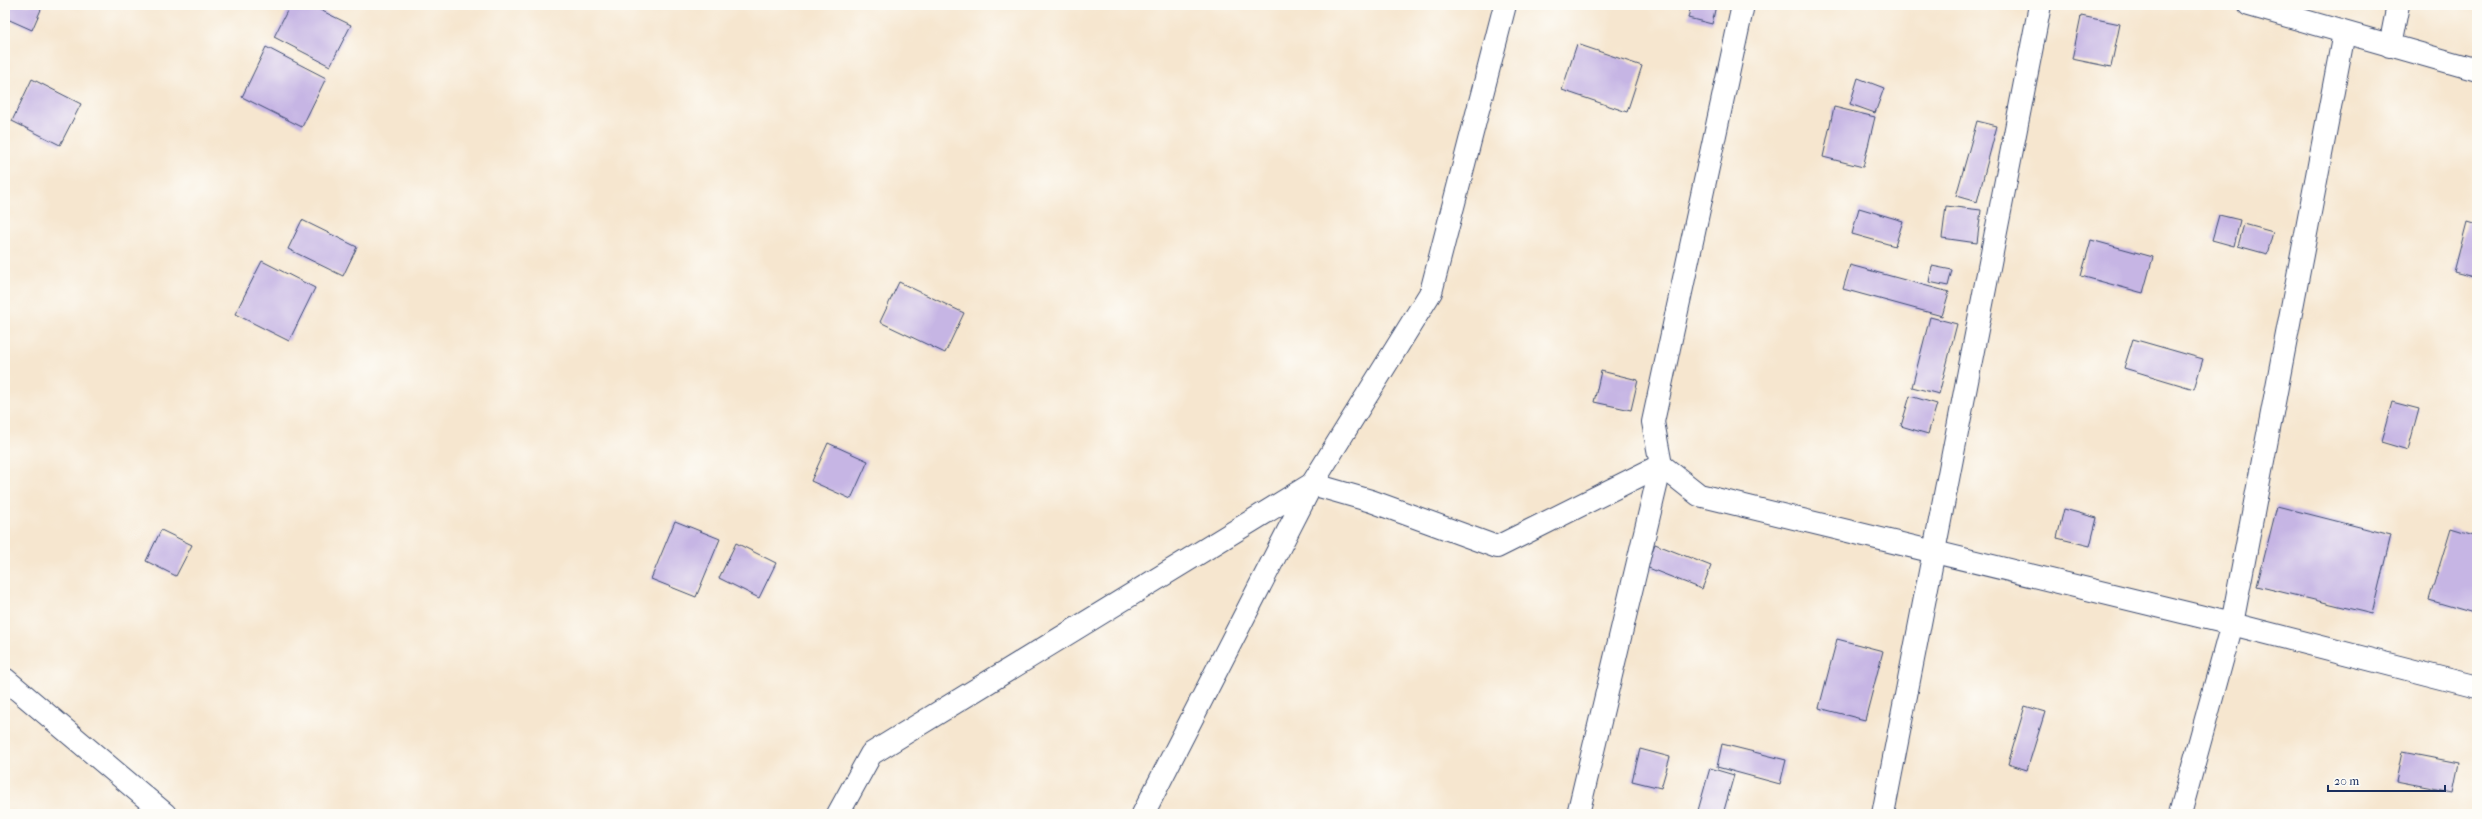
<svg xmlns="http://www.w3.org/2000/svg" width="2482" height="819" font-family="'IM FELL French Canon',serif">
	<rect width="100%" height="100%" fill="#fdfcf7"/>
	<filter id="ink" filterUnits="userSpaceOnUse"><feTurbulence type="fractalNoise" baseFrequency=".025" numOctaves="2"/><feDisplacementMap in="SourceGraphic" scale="8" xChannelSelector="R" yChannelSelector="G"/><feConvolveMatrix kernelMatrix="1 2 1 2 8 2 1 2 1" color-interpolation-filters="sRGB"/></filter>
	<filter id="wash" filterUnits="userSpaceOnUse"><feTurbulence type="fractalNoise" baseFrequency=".012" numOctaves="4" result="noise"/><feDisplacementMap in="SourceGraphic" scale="16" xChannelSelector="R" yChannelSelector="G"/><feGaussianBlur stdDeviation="0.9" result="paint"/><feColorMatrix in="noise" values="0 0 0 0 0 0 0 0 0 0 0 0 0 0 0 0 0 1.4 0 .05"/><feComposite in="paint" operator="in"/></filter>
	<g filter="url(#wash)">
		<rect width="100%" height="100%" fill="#f6e6cf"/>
		<g id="blocks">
			<g fill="#c6b5e4">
				<path d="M11,5H43L32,30L5,18Z"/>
				<path d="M290,5H310L351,25L330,66L274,37Z"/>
				<path d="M1691,5H1716L1712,24L1688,18Z"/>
				<path d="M2081,16L2120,24L2111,67L2072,59Z"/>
				<path d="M1577,44L1642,66L1627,112L1562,90Z"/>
				<path d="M266,47L326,78L302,127L242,97Z"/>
				<path d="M1858,78L1884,88L1875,113L1850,104Z"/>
				<path d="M32,79L81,104L60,145L12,121Z"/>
				<path d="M1834,107L1875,117L1863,167L1823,157Z"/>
				<path d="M1977,121L1997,126L1977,202L1956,196Z"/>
				<path d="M1946,206L1981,210L1977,243L1942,238Z"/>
				<path d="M1859,208L1903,221L1895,246L1852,234Z"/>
				<path d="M2219,215L2240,220L2234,246L2212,240Z"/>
				<path d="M302,220L357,247L343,276L288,249Z"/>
				<path d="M2467,222L2477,225V278L2454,272Z"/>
				<path d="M2244,224L2273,232L2267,254L2238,246Z"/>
				<path d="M2091,240L2153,257L2143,293L2081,276Z"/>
				<path d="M262,261L315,288L289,341L235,314Z"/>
				<path d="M1850,265L1949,292L1942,316L1843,289Z"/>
				<path d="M1932,266L1952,270L1948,286L1929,282Z"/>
				<path d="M899,282L964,313L945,353L880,322Z"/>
				<path d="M1930,317L1957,324L1939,394L1912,387Z"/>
				<path d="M2133,339L2203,359L2194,389L2124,368Z"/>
				<path d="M1601,371L1638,380L1631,410L1594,402Z"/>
				<path d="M1910,396L1937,404L1928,434L1901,426Z"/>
				<path d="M2392,402L2419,409L2408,450L2381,442Z"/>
				<path d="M828,443L868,461L851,499L811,481Z"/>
				<path d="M2277,506L2391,535L2372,614L2257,586Z"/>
				<path d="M2064,509L2097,518L2090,546L2057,538Z"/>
				<path d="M675,521L720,539L696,597L651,579Z"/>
				<path d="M2451,528L2477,536V614L2429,600Z"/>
				<path d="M161,530L192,545L176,576L146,561Z"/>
				<path d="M736,543L776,563L759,598L719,578Z"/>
				<path d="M1655,544L1711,566L1702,589L1646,567Z"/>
				<path d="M1837,639L1883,651L1865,720L1819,708Z"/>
				<path d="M2025,706L2045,712L2027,770L2008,764Z"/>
				<path d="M1722,744L1786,760L1780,784L1717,767Z"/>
				<path d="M1640,749L1670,757L1661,788L1632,781Z"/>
				<path d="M2402,752L2459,763L2453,792L2396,781Z"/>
				<path d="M1710,768L1734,775L1723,814H1697Z"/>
			</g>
		</g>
	</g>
	<g filter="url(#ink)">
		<use href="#blocks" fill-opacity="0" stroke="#3c4a6f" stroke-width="1"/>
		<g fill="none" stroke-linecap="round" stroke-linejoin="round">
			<g stroke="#3c4a6f" stroke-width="24">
				<g id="minor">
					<path d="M1743,5L1653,422L1661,465L1699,495L2232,624L2477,687"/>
					<path d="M2249,5L2477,70"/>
					<path d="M2390,46L2398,5"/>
					<path d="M5,679L165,814"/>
					<path d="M838,814L871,754L1312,484L1371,501L1497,547L1661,465"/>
					<path d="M1143,814L1312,484L1431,292L1505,5"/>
					<path d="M1578,814L1661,465"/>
					<path d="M1883,814L2040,5"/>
					<path d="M2180,814L2232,624L2344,33"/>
				</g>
			</g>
			<use href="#minor" stroke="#fff" stroke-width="22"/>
		</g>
	</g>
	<rect width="2482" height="819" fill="none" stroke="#fdfcf7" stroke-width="20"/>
	<path d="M2328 785v6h117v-6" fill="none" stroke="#1b2f5e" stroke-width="2"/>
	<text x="2334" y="785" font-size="12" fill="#1b2f5e" stroke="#fdfcf7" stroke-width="3" paint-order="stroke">20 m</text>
</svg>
